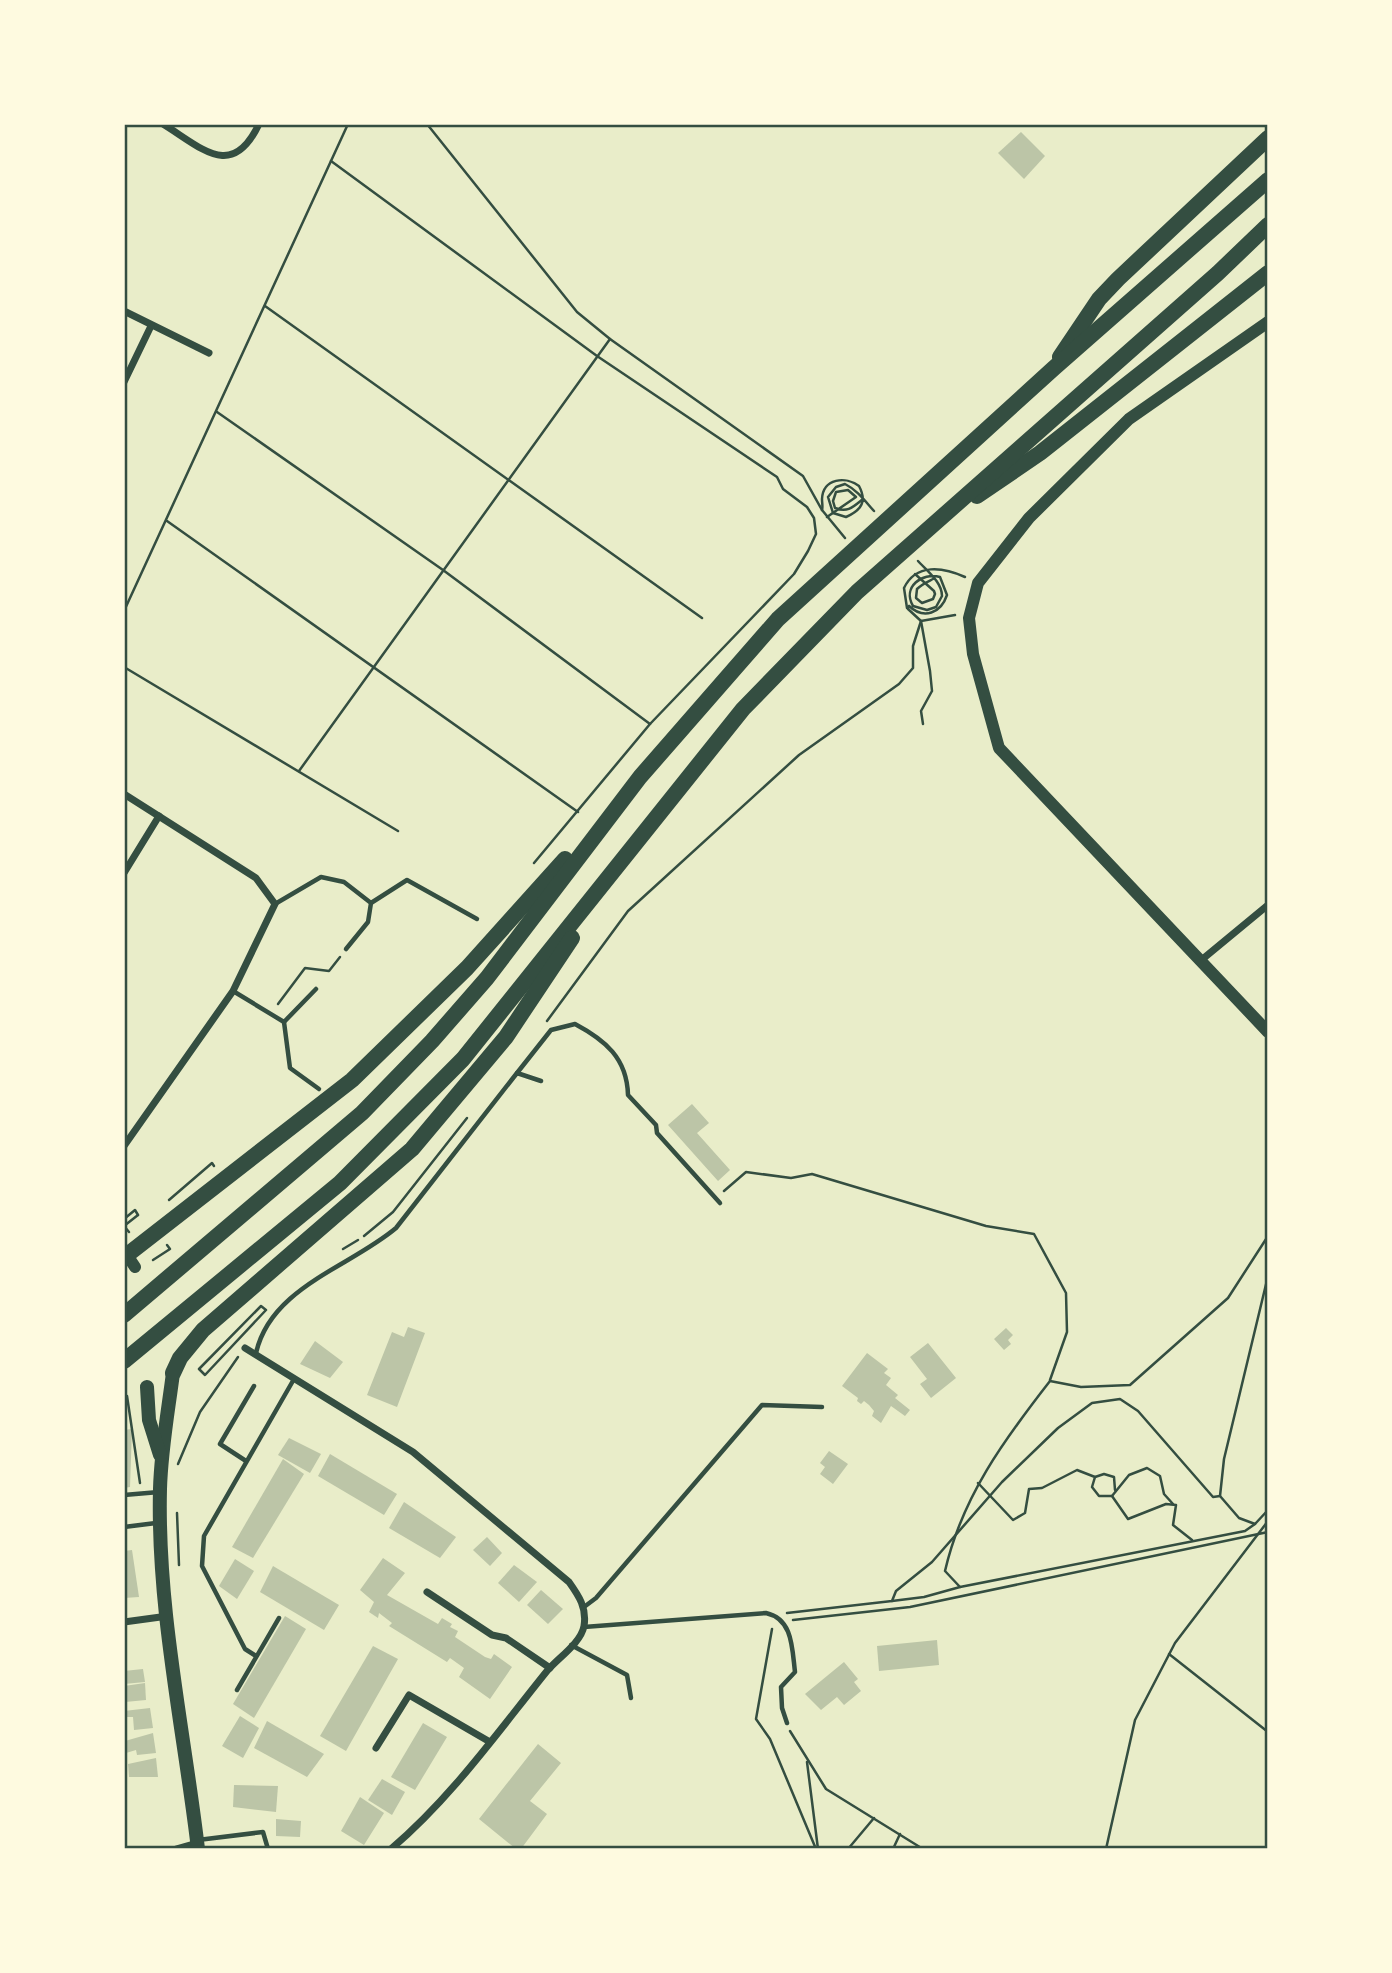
<svg xmlns="http://www.w3.org/2000/svg" width="1392" height="1973" font-family="Helvetica,sans-serif">
	<rect width="100%" height="100%" fill="#e9edc9"/>
	<g fill="#bcc5a7">
		<path d="M1021,132L1045,156L1024,179L998,153Z"/>
		<path d="M692,1104L709,1123L697,1133L730,1170L718,1181L668,1125Z"/>
		<path d="M408,1327L425,1333L397,1407L367,1395L392,1332L404,1337Z"/>
		<path d="M1006,1328L1013,1335L1008,1340L1011,1344L1004,1350L994,1339Z"/>
		<path d="M315,1341L343,1362L330,1378L300,1364Z"/>
		<path d="M928,1343L956,1378L931,1398L920,1384L927,1379L910,1357Z"/>
		<path d="M867,1353L888,1369L884,1373L891,1378L886,1385L898,1395L895,1398L910,1410L905,1416L891,1406L881,1423L872,1416L874,1411L869,1405L864,1401L861,1404L857,1401L858,1398L842,1386Z"/>
		<path d="M132,1429L130,1487L124,1488V1430Z"/>
		<path d="M289,1438L321,1454L310,1473L278,1455Z"/>
		<path d="M829,1451L848,1464L833,1484L820,1474L825,1467L820,1463Z"/>
		<path d="M330,1454L397,1494L384,1515L318,1476Z"/>
		<path d="M283,1459L304,1474L253,1558L232,1547Z"/>
		<path d="M404,1502L456,1537L440,1558L389,1528Z"/>
		<path d="M487,1537L502,1553L490,1566L473,1550Z"/>
		<path d="M132,1550L139,1597L124,1598V1551Z"/>
		<path d="M383,1558L405,1573L387,1595L438,1624L442,1618L452,1624L450,1627L458,1631L455,1637L485,1657L491,1659L494,1654L512,1667L490,1699L459,1677L464,1668L450,1658L447,1662L389,1626L392,1623L379,1613L378,1618L369,1612L374,1602L360,1590Z"/>
		<path d="M235,1559L254,1571L237,1599L219,1586Z"/>
		<path d="M514,1565L537,1582L519,1602L498,1583Z"/>
		<path d="M273,1566L339,1605L324,1630L260,1592Z"/>
		<path d="M541,1590L563,1609L548,1624L527,1605Z"/>
		<path d="M285,1616L306,1629L254,1718L233,1704Z"/>
		<path d="M937,1640L939,1665L879,1671L877,1646Z"/>
		<path d="M373,1646L398,1659L346,1751L320,1736Z"/>
		<path d="M844,1662L858,1679L854,1682L861,1691L844,1705L837,1697L821,1710L805,1694Z"/>
		<path d="M143,1669L145,1682L124,1684V1671Z"/>
		<path d="M145,1683L146,1700L125,1702L124,1686Z"/>
		<path d="M150,1708L153,1728L134,1730L133,1717H125L124,1711Z"/>
		<path d="M240,1716L259,1728L243,1758L222,1746Z"/>
		<path d="M267,1721L324,1754L307,1777L254,1748Z"/>
		<path d="M423,1723L447,1737L415,1790L391,1777Z"/>
		<path d="M153,1733L156,1753L137,1755L136,1750L126,1753L125,1741Z"/>
		<path d="M538,1744L561,1763L530,1801L547,1814L521,1849H516L479,1819Z"/>
		<path d="M156,1758L158,1777H129L128,1764Z"/>
		<path d="M382,1779L405,1792L392,1815L368,1800Z"/>
		<path d="M234,1785L278,1786L276,1812L233,1807Z"/>
		<path d="M360,1797L384,1813L364,1845L341,1831Z"/>
		<path d="M276,1819L301,1821L300,1837L276,1836Z"/>
	</g>
	<g fill="none" stroke-linecap="round" stroke-linejoin="round">
		<g stroke="#344e41" stroke-width="2.5">
			<path d="M427,124L577,312L610,339L803,476L822,510L845,538"/>
			<path d="M331,161L597,356L777,477L783,489L807,507L814,518L816,534L808,551L794,574L650,724"/>
			<path d="M265,306L702,618"/>
			<path d="M217,412L443,570L650,724L534,863"/>
			<path d="M822,510C823,507 822,503 822,499C823,478 846,476 859,486C867,501 862,510 846,517L833,513L828,497L836,487L845,484C857,490 865,501 874,511"/>
			<path d="M827,517L856,497L848,490L836,492L833,501L835,508C848,513 853,507 863,499"/>
			<path d="M167,521L578,812"/>
			<path d="M915,574L934,591L935,594L933,599L922,603L916,598L917,589C922,584 927,582 933,579"/>
			<path d="M909,606C924,620 941,613 947,595L940,577C922,572 902,587 913,606L927,610L936,607L942,596C942,582 927,571 918,561"/>
			<path d="M909,606L908,609L921,621L930,671L932,691L921,711L923,724"/>
			<path d="M907,608L904,588C916,563 943,567 965,577"/>
			<path d="M124,611L348,124"/>
			<path d="M124,667L398,831"/>
			<path d="M299,771L610,339"/>
			<path d="M278,1004L305,968L329,971L340,957"/>
			<path d="M547,1021L628,911L799,755L899,684L913,668V646L921,621L955,615"/>
			<path d="M724,1191L746,1172L791,1178L812,1174L986,1226L1034,1234L1066,1293L1067,1332L1050,1380"/>
			<path d="M169,1200L212,1163L214,1166"/>
			<path d="M124,1219L135,1210L138,1215"/>
			<path d="M129,1232L124,1226L138,1215"/>
			<path d="M364,1236L393,1212L467,1118"/>
			<path d="M343,1249L358,1240"/>
			<path d="M153,1260L170,1249L167,1245"/>
			<path d="M1268,1276L1224,1459L1220,1496L1239,1518L1255,1524L1268,1510"/>
			<path d="M261,1306L266,1310L205,1375L199,1369Z"/>
			<path d="M127,1396L140,1483"/>
			<path d="M178,1464L200,1412L238,1357"/>
			<path d="M1095,1477L1104,1474L1114,1477L1115,1490"/>
			<path d="M978,1483L1013,1520L1025,1513L1029,1489L1042,1488L1077,1470L1095,1477L1092,1487L1099,1496H1112L1128,1519L1166,1504L1176,1505L1173,1525L1192,1540"/>
			<path d="M1112,1496L1129,1475L1147,1468L1160,1476L1164,1494L1173,1504"/>
			<path d="M177,1513L179,1565"/>
			<path d="M1255,1524L1245,1531L960,1587L945,1571C962,1497 1004,1440 1050,1381L1081,1387L1130,1385L1228,1298L1268,1236"/>
			<path d="M892,1601L924,1597L960,1587"/>
			<path d="M787,1613L892,1601L896,1591L932,1562L1002,1482L1058,1428L1092,1403L1120,1399L1138,1411L1213,1497L1220,1496"/>
			<path d="M793,1620L910,1607L1268,1532"/>
			<path d="M772,1629L756,1719L770,1739L816,1849"/>
			<path d="M1169,1654L1268,1732"/>
			<path d="M790,1731L826,1789L923,1849"/>
			<path d="M807,1762L818,1849"/>
			<path d="M848,1849L874,1818"/>
			<path d="M893,1849L900,1834"/>
			<path d="M1106,1849L1135,1720L1175,1643L1268,1521"/>
		</g>
		<g stroke="#344e41" stroke-width="4.5">
			<path d="M371,903L407,880L477,919"/>
			<path d="M275,904L321,877L344,882L371,903L368,922L346,949"/>
			<path d="M233,991L284,1022L316,989"/>
			<path d="M284,1022L290,1068L319,1089"/>
			<path d="M517,1073L551,1030L575,1024C605,1040 627,1058 628,1095L656,1125L657,1133L720,1203"/>
			<path d="M256,1353C271,1287 350,1267 396,1228L517,1073L541,1081"/>
			<path d="M246,1461L220,1444L254,1386"/>
			<path d="M124,1495L159,1492"/>
			<path d="M124,1527L156,1523"/>
			<path d="M584,1607L596,1598L762,1405L822,1407"/>
			<path d="M584,1627L766,1613C793,1619 792,1648 795,1672L781,1687L782,1708L787,1723"/>
			<path d="M571,1645L627,1675L631,1698"/>
			<path d="M256,1656L245,1649L202,1566L204,1536L294,1379"/>
			<path d="M237,1690L279,1618"/>
			<path d="M198,1840L263,1832L268,1849"/>
		</g>
		<g stroke="#344e41" stroke-width="7">
			<path d="M163,124C202,148 232,181 259,124"/>
			<path d="M124,311L209,353"/>
			<path d="M124,382L151,326"/>
			<path d="M124,794L256,878L275,904L233,991L124,1146"/>
			<path d="M124,873L159,816"/>
			<path d="M1199,962L1268,905"/>
			<path d="M245,1348L413,1452L569,1582C579,1596 587,1608 584,1626C581,1643 558,1658 547,1671C497,1733 451,1798 391,1849"/>
			<path d="M427,1592L492,1635L506,1638L550,1668"/>
			<path d="M124,1622L168,1616"/>
			<path d="M376,1748L409,1695L490,1742"/>
			<path d="M176,1849L197,1843"/>
		</g>
		<g stroke="#344e41" stroke-width="12">
			<path d="M1268,322L1129,419L1029,518L978,583L969,618L973,654L999,748L1268,1032"/>
			<path d="M127,1255L135,1267"/>
		</g>
		<g stroke="#344e41" stroke-width="14">
			<path d="M173,1373C168,1412 161,1450 160,1489C157,1609 184,1730 198,1849"/>
			<path d="M147,1387L149,1420L160,1455"/>
		</g>
		<g stroke="#344e41" stroke-width="16">
			<path d="M1060,357L1099,299L1118,279L1268,138"/>
			<path d="M977,496L1040,453L1268,273"/>
			<path d="M127,1255L352,1080L467,968L565,859"/>
			<path d="M124,1315L362,1113L432,1041L487,978L640,777L778,619L1054,368L1268,180"/>
			<path d="M124,1361L340,1183L463,1059L743,709L857,592L1218,273L1268,225"/>
			<path d="M173,1373L180,1358L203,1330L412,1149L506,1037L572,938"/>
		</g>
	</g>
	<rect width="1392" height="1973" fill="none" stroke="#fefae0" stroke-width="252"/>
	<rect x="126" y="126" width="1140" height="1721" fill="none" stroke="#344e41" stroke-width="2.5"/>
</svg>
